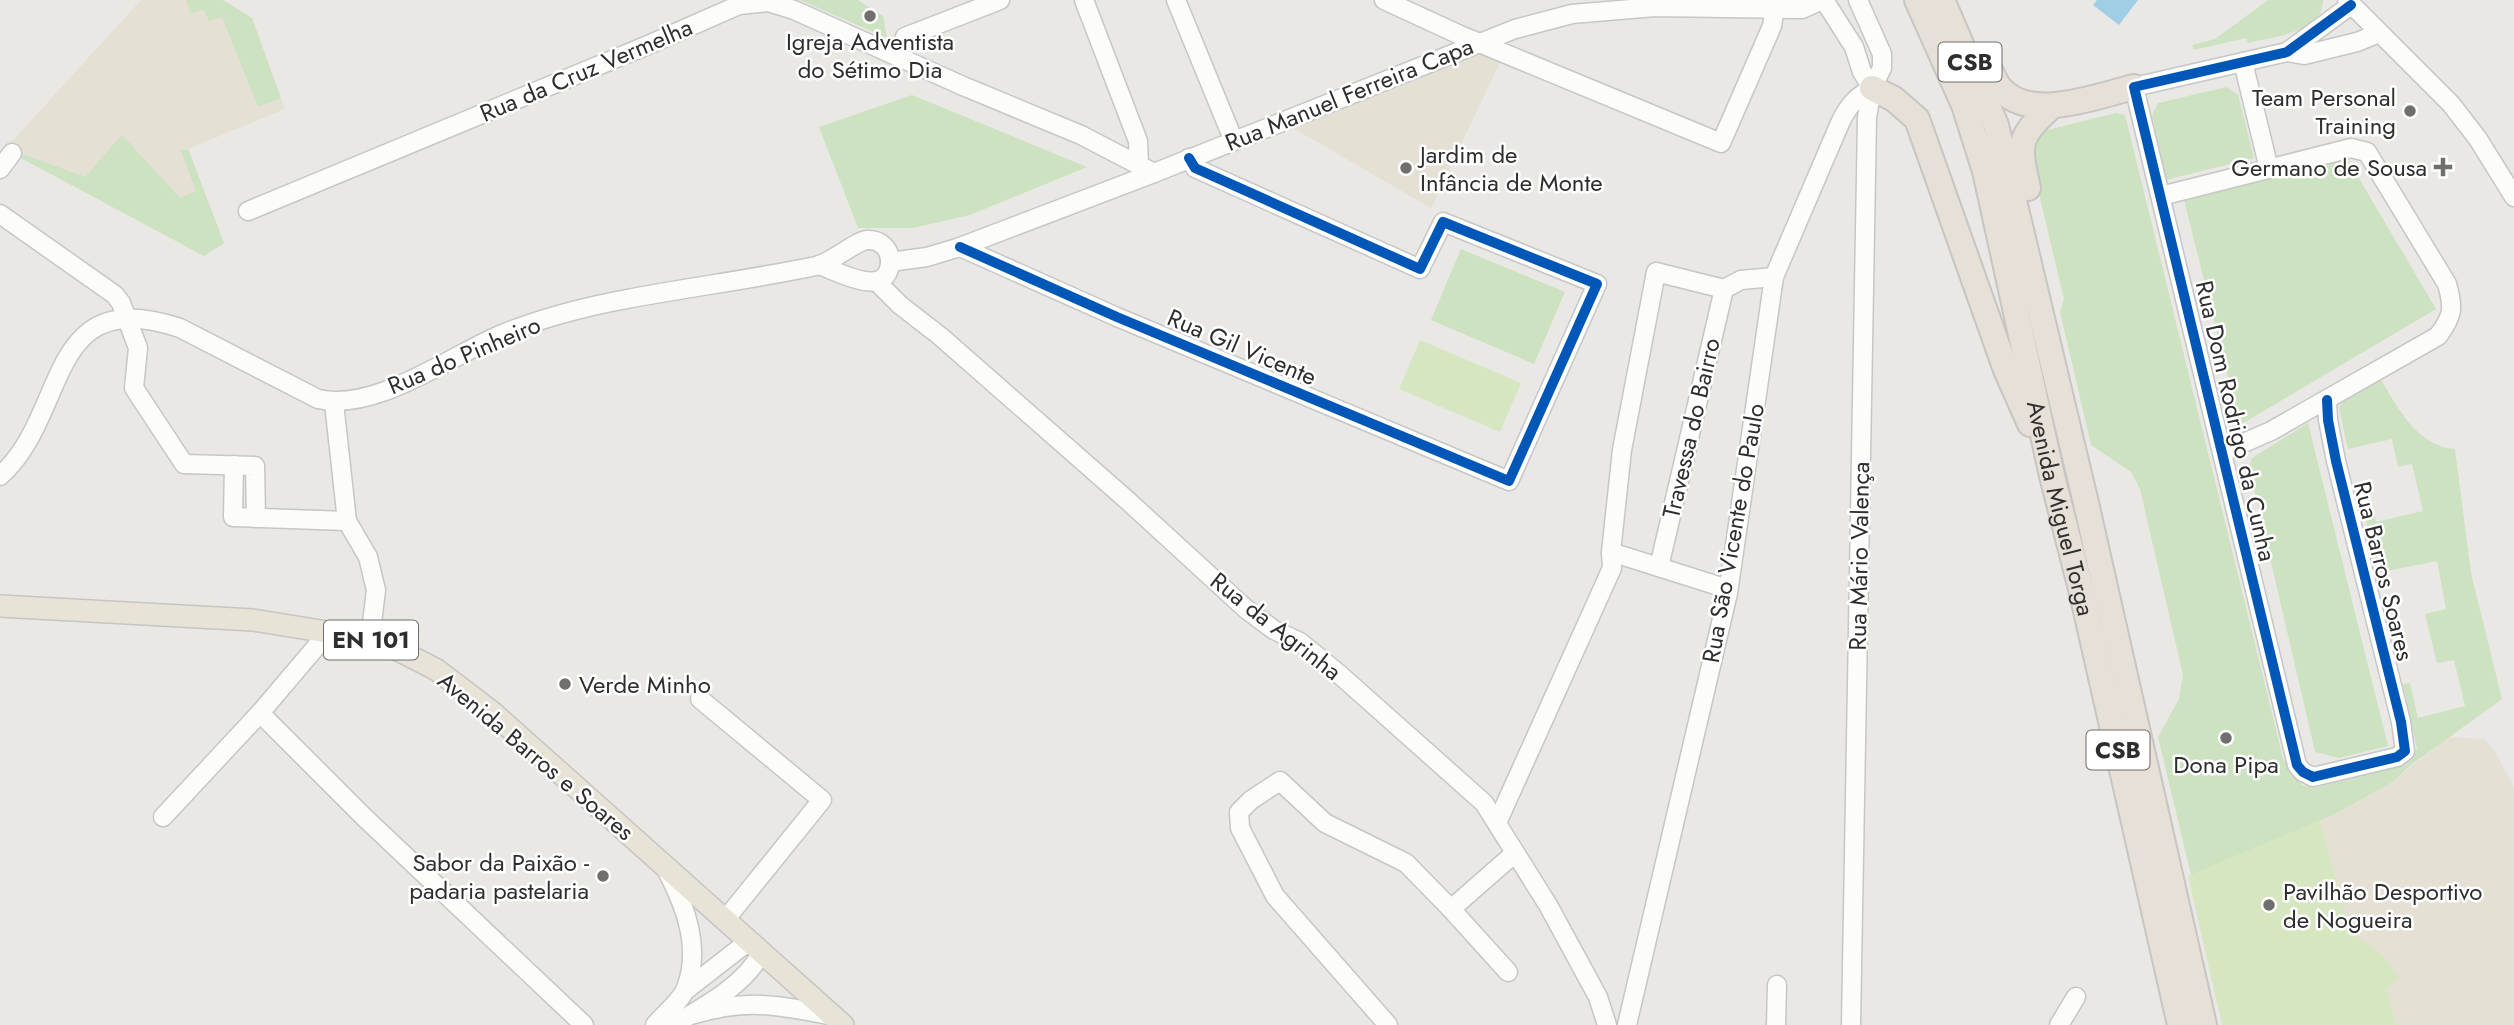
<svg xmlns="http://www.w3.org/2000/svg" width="2514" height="1025" font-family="Jost,sans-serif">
	<rect width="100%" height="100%" fill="#eae8e5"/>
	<g fill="#e4e0d4">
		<path d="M141,0H223L252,18L285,109L188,149L224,243L204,256L5,149Z"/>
		<path d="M1481,53L1502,58L1431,208L1293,128Z"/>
		<path d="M2448,737L2484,739L2494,750L2514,787V1025H2396L2387,988L2398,979L2366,944L2351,933L2320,820L2394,781Z"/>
	</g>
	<g fill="#cde2c1">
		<path d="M186,0H223L252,18L281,98L258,107L222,17L209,21L203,9L191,14Z"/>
		<path d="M800,0H858L883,16L887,38Z"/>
		<path d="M2268,0H2323C2323,33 2272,37 2248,43L2246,38L2194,50L2192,45L2215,39Z"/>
		<path d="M2227,87L2238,95L2254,158L2166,180L2152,115L2158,103Z"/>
		<path d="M912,95L1087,167L970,215L913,228H858L819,127Z"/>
		<path d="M2116,113L2125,115L2283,758L2302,785L2314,788L2393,768L2407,761L2417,749L2403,684L2410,683L2418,718L2465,706L2454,660L2437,663L2425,614L2446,609L2437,561L2377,573L2363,507L2372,504L2376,522L2423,511L2412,464L2398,467L2392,439L2348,449L2339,408L2342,403L2381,380C2398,408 2418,447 2455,449L2471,573L2502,699L2411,765L2394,781L2333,815L2191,875L2158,737L2179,699L2183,675L2140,489L2131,472L2091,445L2060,312L2064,299L2032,165C2033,150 2035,140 2047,130Z"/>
		<path d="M122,135L180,198L196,191L181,151L188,149L224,243L204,256L17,156L20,153L85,177Z"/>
		<path d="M2347,158L2436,309L2240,425L2184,200Z"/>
		<path d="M1461,249L1565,292L1534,364L1431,320Z"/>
		<path d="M2308,423L2388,746L2339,758L2315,752L2249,467L2252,458Z"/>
	</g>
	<g fill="#d5e6c0">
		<path d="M1420,340L1521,383L1500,432L1399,389Z"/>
		<path d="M2320,820L2351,933L2383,955L2399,979L2387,988L2396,1025H2222L2188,876Z"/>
	</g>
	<path fill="#a0cfe5" d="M2097,0H2138L2119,25L2093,5Z"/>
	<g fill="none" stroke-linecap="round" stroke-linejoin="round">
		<g stroke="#c7c6c7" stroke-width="21">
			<g id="minor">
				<path d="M1084,0L1138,141L1139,165"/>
				<path d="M1176,0L1233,139"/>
				<path d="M1384,0L1460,35L1721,143L1772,26L1775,8L1771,0"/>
				<path d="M1824,0L1854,47L1862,72L1872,88"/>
				<path d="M2347,0L2451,104L2478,139L2514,197"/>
				<path d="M905,37L1000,0"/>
				<path d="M2287,52L2304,55L2357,42L2379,33"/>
				<path d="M2243,62L2269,169"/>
				<path d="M0,169L12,153"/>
				<path d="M2161,196L2351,148L2367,152L2447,284C2454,308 2453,316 2438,336L2271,431L2223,452"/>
				<path d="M248,211L648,45L739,5L768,2L794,10L963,86L1081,135L1154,173"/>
				<path d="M0,214L115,295L121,303L138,348L134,388L184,464L255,466L256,518"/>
				<path d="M960,247L1117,317L1509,481L1597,284L1443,222L1420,269L1195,168L1189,158"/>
				<path d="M890,262L927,257L960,247L1154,173L1515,29L1572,14L1655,7L1802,9L1822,0"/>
				<path d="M876,281L900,305L940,336L1127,500L1246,609L1274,630L1300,642L1339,674L1484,803L1548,905L1598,997L1607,1025"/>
				<path d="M2327,400L2328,420L2336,461L2401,722L2405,751L2397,757L2313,777L2303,772L2297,765L2134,87L2287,52L2351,5"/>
				<path d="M334,403L347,521L368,557L376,590L370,639"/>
				<path d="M234,465L233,517L347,521"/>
				<path d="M0,476C70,414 44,282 180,328L318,399C375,412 449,357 500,335C541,318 584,307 627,299C690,287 754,279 816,266C832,262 856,241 867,240C880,239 891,249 890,263C887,300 837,271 819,265"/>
				<path d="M1659,567L1724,289"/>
				<path d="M1728,589L1611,552L1622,450L1656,272L1724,289L1741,280L1774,277"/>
				<path d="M700,699L822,800L725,920"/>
				<path d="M260,713L364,817L584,1025"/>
				<path d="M163,817L260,713L316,647L325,632"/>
				<path d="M1497,823L1612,568L1611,552"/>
				<path d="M1451,909L1508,972"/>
				<path d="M686,990L749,941"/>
				<path d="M691,1015C747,998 777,1005 834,1016"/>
				<path d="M655,1025C664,1014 681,1001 686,988C701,948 686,908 668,873"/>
				<path d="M673,1025C704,1007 745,985 762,952"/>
				<path d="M1388,1025L1275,896L1240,828L1239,812L1251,800L1280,781L1325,823L1406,863L1451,909L1515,853"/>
				<path d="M1627,1025L1728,593L1774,277L1840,123C1848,106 1856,97 1872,88"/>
				<path d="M1776,1025L1777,985"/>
				<path d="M1851,1025L1867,117L1872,88L1882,68V54L1858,0"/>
				<path d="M2059,1025L2076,997"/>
			</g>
		</g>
		<g stroke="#c6c5c4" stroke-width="24">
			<path id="major" d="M0,606L253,620L370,639L400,651L437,670L492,712L843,1025"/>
		</g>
		<g stroke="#c6c5c4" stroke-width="28">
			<g id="highway">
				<path id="s1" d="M1917,0L1964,105L1985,171L2052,476L2081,589L2180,1025"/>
				<path d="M1942,0L1996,125L2086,503L2204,1025"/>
				<path d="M1985,59C1990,68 1993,80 2000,88C2029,123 2097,96 2134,87"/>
				<path d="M1872,88L1894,99L1917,119L2006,370L2030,424"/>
				<path d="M2028,188C2018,144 2017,138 2051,107"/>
			</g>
		</g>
		<use href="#minor" stroke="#fcfcfb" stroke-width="18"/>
		<use href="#major" stroke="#e7e4d7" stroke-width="21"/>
		<use href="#highway" stroke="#e7e0d7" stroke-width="24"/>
		<g stroke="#fff" stroke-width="15">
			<g id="cycleway">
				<path d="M960,247L1117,317L1509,481L1597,284L1443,222L1420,269L1195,168L1189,158"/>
				<path d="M2327,400L2328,420L2336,461L2401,722L2405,751L2397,757L2313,777L2303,772L2297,765L2134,87L2287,52L2351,5"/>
			</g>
		</g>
		<use href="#cycleway" stroke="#0057b8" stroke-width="10"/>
	</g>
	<g fill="#706f6e" stroke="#fff" stroke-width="2.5">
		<circle cx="870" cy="16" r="7"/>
		<circle cx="2410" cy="111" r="7"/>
		<path d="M2439.5 156.5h7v7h7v7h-7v7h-7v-7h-7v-7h7z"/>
		<circle cx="1406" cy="168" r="7"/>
		<circle cx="565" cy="684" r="7"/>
		<circle cx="2226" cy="738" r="7"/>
		<circle cx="603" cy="876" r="7"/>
		<circle cx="2269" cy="905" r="7"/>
	</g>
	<g text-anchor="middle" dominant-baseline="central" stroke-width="5" stroke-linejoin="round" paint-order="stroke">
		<g fill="#fff" stroke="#6d6d6d" stroke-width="2">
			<rect x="1938.5" y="42.5" width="63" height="39" rx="5"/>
			<rect x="324" y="620.5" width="94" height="39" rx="5"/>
			<rect x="2086.5" y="730.5" width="63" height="39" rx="5"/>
		</g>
		<g font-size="23" font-weight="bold" fill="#2e2e2e">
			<text x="1970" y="62">CSB</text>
			<text x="371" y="640">EN 101</text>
			<text x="2118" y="750">CSB</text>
		</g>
		<g font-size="24" fill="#2e2e2e" stroke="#fff" text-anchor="end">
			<text x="870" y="41" text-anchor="middle">Igreja Adventista<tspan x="870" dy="28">do Sétimo Dia</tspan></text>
			<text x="2396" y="97">Team Personal<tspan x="2396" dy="28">Training</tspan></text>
			<text x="1420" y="154" text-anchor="start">Jardim de<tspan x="1420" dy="28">Infância de Monte</tspan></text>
			<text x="2427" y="167">Germano de Sousa</text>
			<text x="579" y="684" text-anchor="start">Verde Minho</text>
			<text x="2226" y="764" text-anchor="middle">Dona Pipa</text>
			<text x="589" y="862">Sabor da Paixão -<tspan x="589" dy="28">padaria pastelaria</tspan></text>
			<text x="2283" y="891" text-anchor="start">Pavilhão Desportivo<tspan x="2283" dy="28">de Nogueira</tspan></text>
		</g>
		<g font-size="24" fill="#2e2e2e" stroke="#fff">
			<text transform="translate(586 70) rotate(-23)">Rua da Cruz Vermelha</text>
			<text transform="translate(1349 94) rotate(-22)">Rua Manuel Ferreira Capa</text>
			<text transform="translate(1242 347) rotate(23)">Rua Gil Vicente</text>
			<text transform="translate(464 355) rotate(-23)">Rua do Pinheiro</text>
			<text transform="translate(2236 421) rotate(77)">Rua Dom Rodrigo da Cunha</text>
			<text transform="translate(1691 428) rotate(-77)">Travessa do Bairro</text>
			<text stroke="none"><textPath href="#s1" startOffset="530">Avenida Miguel Torga</textPath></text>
			<text transform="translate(1733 533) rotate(-80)">Rua São Vicente do Paulo</text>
			<text transform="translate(1859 556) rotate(-89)">Rua Mário Valença</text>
			<text transform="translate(2384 571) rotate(76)">Rua Barros Soares</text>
			<text transform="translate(1276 626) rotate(38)">Rua da Agrinha</text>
			<text transform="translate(536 756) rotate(40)">Avenida Barros e Soares</text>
		</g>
	</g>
</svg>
